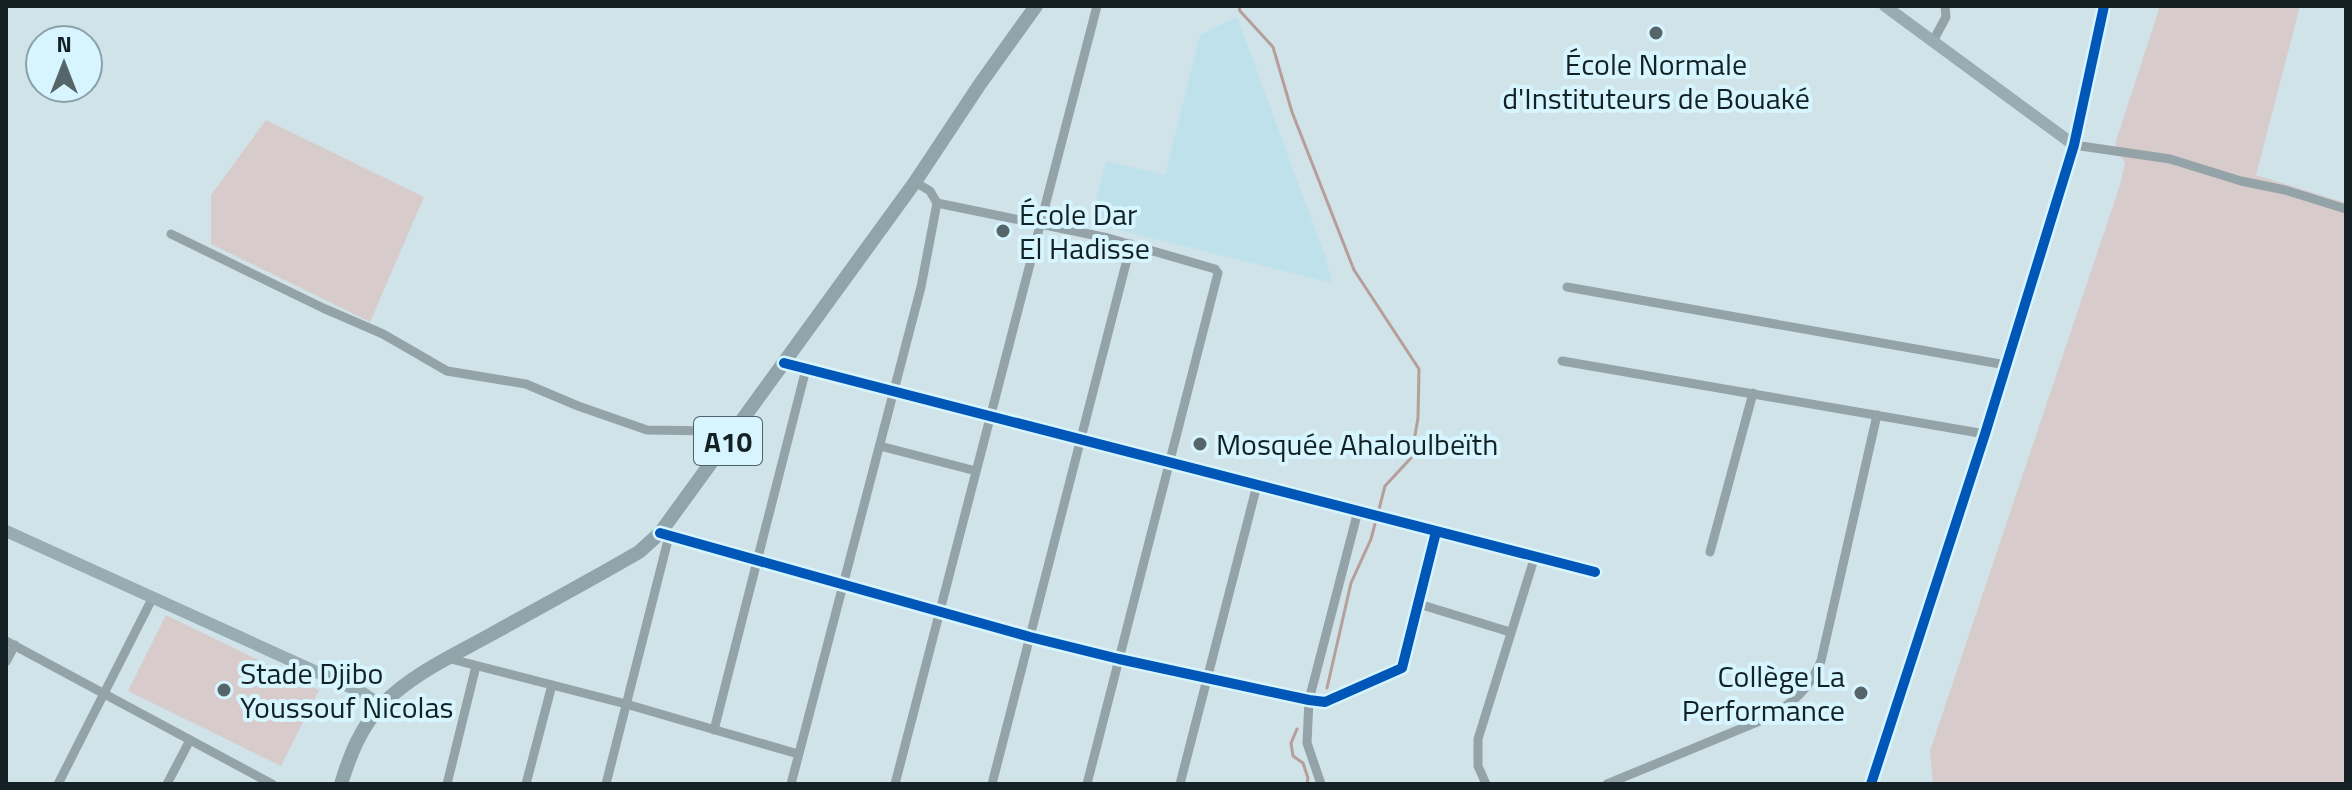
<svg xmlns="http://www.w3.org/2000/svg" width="2352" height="790" font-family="'Titillium Web',sans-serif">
	<rect width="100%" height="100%" fill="#cfe3e9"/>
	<path fill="#bee1eb" d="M1237,17L1326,259L1332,283L1091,223L1106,161L1165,175L1200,35Z"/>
	<g fill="#d7cccb">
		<path d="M2160,6H2300L2256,175L2346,203V784H1933L1930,751L2120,185L2125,163L2115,144Z"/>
		<path d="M266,120L424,197L370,322L211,244V195Z"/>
		<path d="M166,615L319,690L281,766L128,691Z"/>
	</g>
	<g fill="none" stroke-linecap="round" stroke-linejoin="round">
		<g stroke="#b69e9a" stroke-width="3">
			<path d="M1239,6L1240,11L1273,47L1292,112L1354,270L1419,369L1418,418L1411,458L1385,486L1378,513"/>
			<path d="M1327,688L1351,583L1371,539L1376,520"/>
			<path d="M1297,729L1291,743L1293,756L1303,763L1308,778L1307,784"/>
		</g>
		<g stroke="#94a3a8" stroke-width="9">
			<path d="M1933,41L1946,17L1945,6"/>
			<path d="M2074,145L2170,159L2241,181L2285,190L2346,209"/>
			<path d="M937,203L1108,238L1215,269L1218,273L1087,784"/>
			<path d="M171,234L323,308L383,334L447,371L526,384L578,406L647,430L713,431L732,435"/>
			<path d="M1567,287L2006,365"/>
			<path d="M1562,361L1985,434"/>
			<path d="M784,363L1595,572"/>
			<path d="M880,446L976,471"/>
			<path d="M660,533L1030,637L1119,659L1309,700L1325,702L1402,668L1436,532"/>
			<path d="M1710,552L1753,393"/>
			<path d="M1419,604L1510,632"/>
			<path d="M6,641L272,784"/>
			<path d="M447,658L626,704L798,754"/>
			<path d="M6,662L15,645"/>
			<path d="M714,730L806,369"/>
			<path d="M58,784L153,597"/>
			<path d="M167,784L190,740"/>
			<path d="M447,784L476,666"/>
			<path d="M526,784L552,685"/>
			<path d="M606,784L669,536"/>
			<path d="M791,784L921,287L937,203L930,191L915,182"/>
			<path d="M895,784L1097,6"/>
			<path d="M992,784L1131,244"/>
			<path d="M1180,784L1257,485"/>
			<path d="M1321,784L1307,743L1309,700L1358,511"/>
			<path d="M1486,784L1478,766V739L1535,556"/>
			<path d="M1607,784L1767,718C1795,701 1808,691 1821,661L1877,415"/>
		</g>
		<g stroke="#98acb2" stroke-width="12">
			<path d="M1885,6L2074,145"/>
			<path d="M6,531L363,693L381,705"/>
			<path d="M1871,784L1985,434L2074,145L2104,6"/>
		</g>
		<path stroke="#90a4aa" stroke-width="14" d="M341,784C350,755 361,726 383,704C412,674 454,655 490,635C533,611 576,588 618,564L639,552L660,533L915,182L980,84L1036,6"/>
		<g stroke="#d7f5fe" stroke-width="15">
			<g id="cycleway">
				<path d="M784,363L1595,572"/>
				<path d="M660,533L1030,637L1119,659L1309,700L1325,702L1402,668L1436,532"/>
				<path d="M1871,784L1985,434L2074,145L2104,6"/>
			</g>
		</g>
		<use href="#cycleway" stroke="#0057b8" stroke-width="10"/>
	</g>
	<g fill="#55656a" stroke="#d7f5fe" stroke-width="3">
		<circle cx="1656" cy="33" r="8"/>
		<circle cx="1003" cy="231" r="8"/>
		<circle cx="1200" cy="444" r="8"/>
		<circle cx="224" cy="690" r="8"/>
		<circle cx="1861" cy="693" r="8"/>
	</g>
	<g text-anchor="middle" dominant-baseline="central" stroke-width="8" stroke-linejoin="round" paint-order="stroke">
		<rect fill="#d7f5fe" stroke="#4e6166" stroke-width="2" x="694" y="417" width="68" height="48" rx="6"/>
		<g font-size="28" font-weight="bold" fill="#132125">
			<text x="728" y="441">A10</text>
		</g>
		<g font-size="30" fill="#132125" stroke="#d7f5fe" text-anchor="start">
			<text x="1656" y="64" text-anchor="middle">École Normale<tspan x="1656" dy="34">d'Instituteurs de Bouaké</tspan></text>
			<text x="1019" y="214">École Dar<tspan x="1019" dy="34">El Hadisse</tspan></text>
			<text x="1216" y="444">Mosquée Ahaloulbeïth</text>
			<text x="240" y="673">Stade Djibo<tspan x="240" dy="34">Youssouf Nicolas</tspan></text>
			<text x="1845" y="676" text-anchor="end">Collège La<tspan x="1845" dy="34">Performance</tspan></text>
		</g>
	</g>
	<rect width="2352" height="790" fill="none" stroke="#132125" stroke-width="16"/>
	<g transform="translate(64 64)"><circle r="38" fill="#d7f5fe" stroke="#89a0a7" stroke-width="2"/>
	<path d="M0-6L14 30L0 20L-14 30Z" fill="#55656a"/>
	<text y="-12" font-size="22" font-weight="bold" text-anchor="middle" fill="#132125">N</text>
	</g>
</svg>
